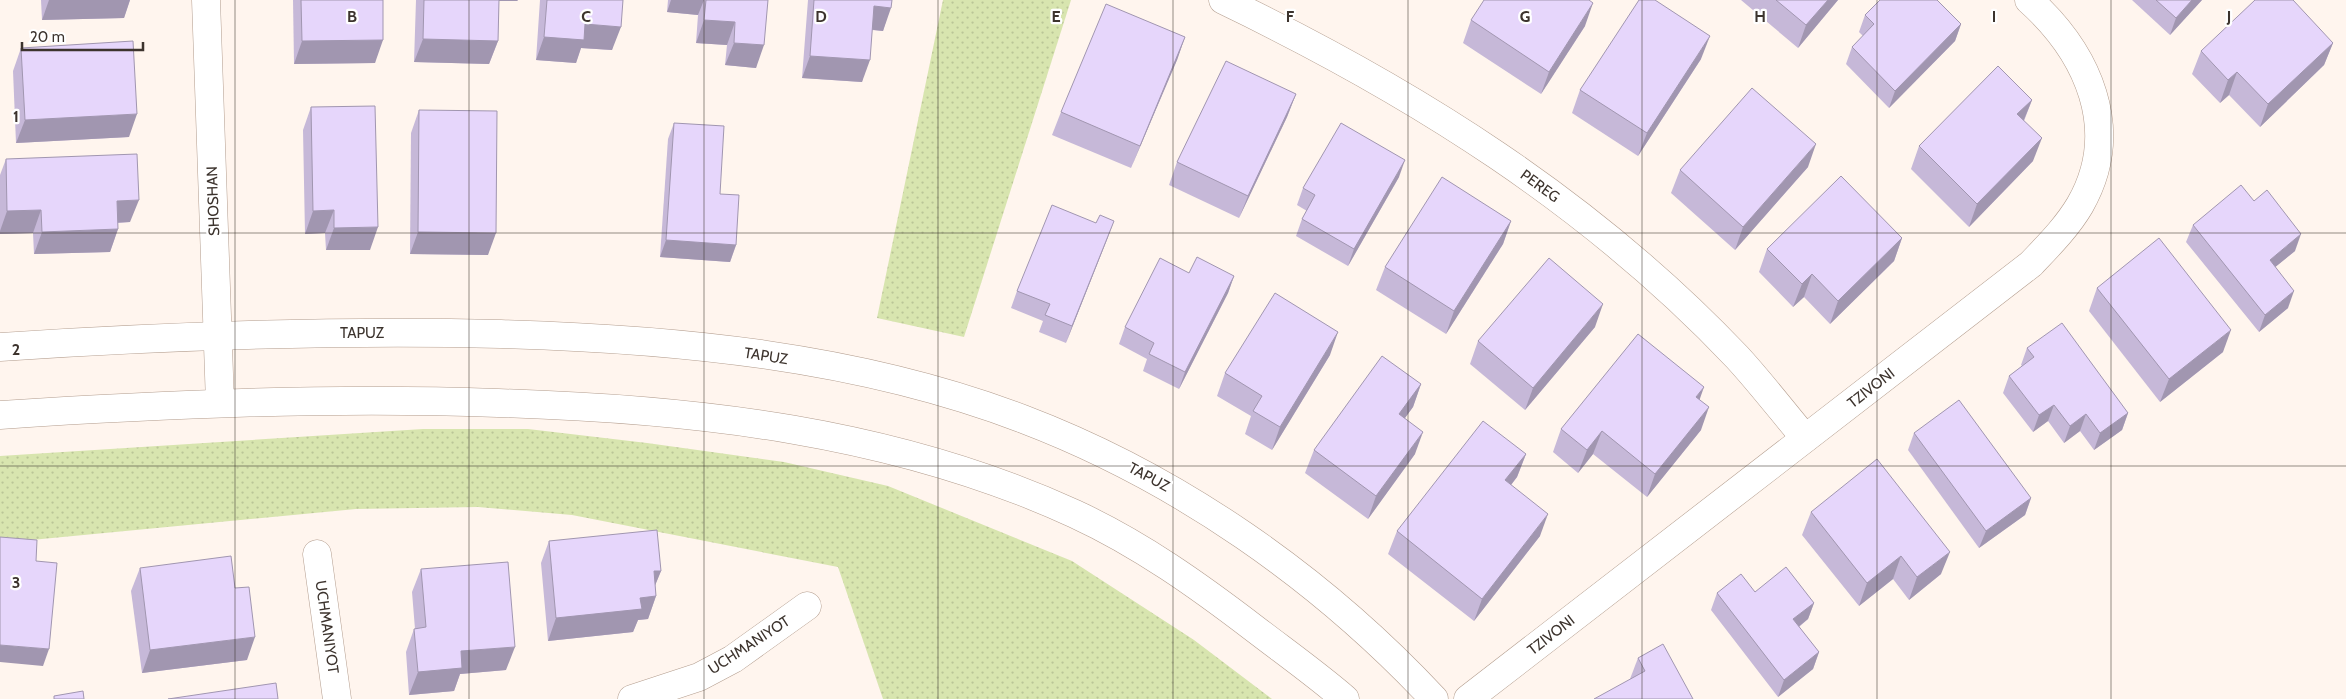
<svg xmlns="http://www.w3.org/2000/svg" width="2346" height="699" font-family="Cabin,sans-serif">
	<defs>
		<pattern id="grass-dots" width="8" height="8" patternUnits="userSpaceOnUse" patternTransform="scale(1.25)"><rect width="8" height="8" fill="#d8e5af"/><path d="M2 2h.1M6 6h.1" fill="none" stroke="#bac597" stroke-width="1.8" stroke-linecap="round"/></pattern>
	</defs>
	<rect width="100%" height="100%" fill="#fff5ee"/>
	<g fill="url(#grass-dots)">
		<path d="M943,0H1071L964,337L877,318Z"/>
		<path d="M423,429H528L647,443L784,462L888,486L1072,561L1194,640L1272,699H883L838,567L572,515L478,507L356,509L0,543V456Z"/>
	</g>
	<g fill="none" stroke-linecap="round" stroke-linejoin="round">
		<g stroke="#b39d8e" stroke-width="29">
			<g id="street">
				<path d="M206,0L220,403"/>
				<path d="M1223,0C1414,92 1591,203 1737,357C1761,383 1783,412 1805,438"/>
				<path d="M317,554L337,699"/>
				<path d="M632,699L699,677L733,659L807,606"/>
				<path d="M1468,699L2031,264C2049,245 2067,227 2080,205C2123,130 2088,53 2029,0"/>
			</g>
		</g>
		<g stroke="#b39d8e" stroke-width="29">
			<g id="secondary">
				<path d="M0,347C167,336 334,330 501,334C676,339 858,356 1023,419C1178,478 1321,578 1434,699"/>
				<path d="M0,415C166,404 332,397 498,403C696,409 894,431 1075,514C1140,544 1199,586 1255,629C1285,652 1316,674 1345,699"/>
			</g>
		</g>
		<use href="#street" stroke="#fff" stroke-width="28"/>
		<use href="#secondary" stroke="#fff" stroke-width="28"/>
	</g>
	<g fill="#c6b8d8">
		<path d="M41,0H130L124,18L42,20Z"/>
		<path d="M293,0H383L375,63L294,64Z"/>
		<path d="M416,0H518L517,1H499L498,41L489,64L414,62Z"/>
		<path d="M540,0H623L612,50L581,48L576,63L536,60Z"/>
		<path d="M668,0H768L756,68L725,65L727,45L696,43L698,15L667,12Z"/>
		<path d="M808,0H892L883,31L872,30L862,82L802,78Z"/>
		<path d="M1741,0H1838L1798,48Z"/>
		<path d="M2132,0H2202L2170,35Z"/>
		<path d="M1865,15L1961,24L1955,41L1889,108L1846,64L1852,47L1863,36L1859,32Z"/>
		<path d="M1471,20L1585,26L1541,94L1463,43Z"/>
		<path d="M1185,37L1177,60L1131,168L1052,135L1061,112Z"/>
		<path d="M2333,43L2324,65L2260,127L2229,95L2220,103L2192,74L2201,51Z"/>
		<path d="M21,48L129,137L16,143L13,71Z"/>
		<path d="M1701,59L1638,156L1572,113L1580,90Z"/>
		<path d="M1296,94L1287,117L1239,218L1169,185L1177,162Z"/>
		<path d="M2032,100L2024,121L2033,161L1969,227L1911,169L1919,146Z"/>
		<path d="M311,107L370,250H326L325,233L305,234L303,130Z"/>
		<path d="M419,110L488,255L410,254L411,133Z"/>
		<path d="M674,123L720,194L736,245L730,262L660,257L668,139Z"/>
		<path d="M6,159L130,222L118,223V229L110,252L34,254L33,233L0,234V175Z"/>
		<path d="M1808,167L1735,250L1671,193L1680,170Z"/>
		<path d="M1399,177L1348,266L1296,236L1302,219L1307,211L1297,205L1303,188Z"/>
		<path d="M1511,221L1503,244L1446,334L1376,290L1385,267Z"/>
		<path d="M2193,225L2295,251L2275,267L2288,308L2259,332L2186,242Z"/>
		<path d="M1108,237L1066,343L1039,332L1043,321L1011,308L1017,291Z"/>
		<path d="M1902,238L1894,261L1830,324L1804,297L1793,307L1759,272L1767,249Z"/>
		<path d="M1189,273L1234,276L1228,293L1179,389L1143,371L1147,359L1119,344L1125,327Z"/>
		<path d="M2097,288L2223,352L2160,402L2089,311Z"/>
		<path d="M1595,327L1525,410L1470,364L1478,341Z"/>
		<path d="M2027,348L2128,413L2122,430L2094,450L2080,431L2064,443L2048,421L2033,432L2003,393L2009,376L2022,366L2021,365Z"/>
		<path d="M1330,355L1272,450L1245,434L1251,416L1217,396L1225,373Z"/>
		<path d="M1421,384L1413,407L1405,418L1415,454L1368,519L1305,473L1314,450Z"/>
		<path d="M1699,399L1701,430L1647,497L1593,454L1578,473L1553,452L1561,429Z"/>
		<path d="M1914,433L2031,498L2025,515L1979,548L1908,450Z"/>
		<path d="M1526,454L1517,477L1511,485L1540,536L1474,621L1388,554L1397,531Z"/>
		<path d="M1811,512L1941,574L1909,600L1893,579L1859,606L1802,535Z"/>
		<path d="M549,541L661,571L655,585L656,596L648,619L638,620L633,632L548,641L541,563Z"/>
		<path d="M140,568L247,660L142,673L131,591Z"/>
		<path d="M421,569L506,670L460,674L454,691L409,695L406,652L414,629H415L412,592Z"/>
		<path d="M1755,592L1814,603L1808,619L1799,627L1819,652L1813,669L1778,697L1711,610L1717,593Z"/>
		<path d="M1638,658L1693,699L1630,679Z"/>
	</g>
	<g fill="#a196b0">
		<path d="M49,0H130L124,18L42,20Z"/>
		<path d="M491,0H518L517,1H491Z"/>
		<path d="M671,0H704L698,15L667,12Z"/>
		<path d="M1828,0H1838L1798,48L1806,25Z"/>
		<path d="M2192,0H2202L2170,35L2176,18Z"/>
		<path d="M1593,3L1585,26L1541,94L1549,72Z"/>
		<path d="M874,6L891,8L883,31L866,29Z"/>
		<path d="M704,20L735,22L727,45L696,43Z"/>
		<path d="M585,24L621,27L612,50L581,48L576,63L536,60L544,37Z"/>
		<path d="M1961,24L1955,41L1889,108L1895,91Z"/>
		<path d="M1710,36L1701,59L1638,156L1647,133Z"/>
		<path d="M1185,37L1177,60L1131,168L1140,146Z"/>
		<path d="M423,39L498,41L489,64L414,62Z"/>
		<path d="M383,40L375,63L294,64L302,41Z"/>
		<path d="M734,43L764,45L756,68L725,65Z"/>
		<path d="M2333,43L2324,65L2260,127L2268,104Z"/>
		<path d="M810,56L870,60L862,82L802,78Z"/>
		<path d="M2237,72L2229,95L2220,103L2228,80Z"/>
		<path d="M1296,94L1287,117L1239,218L1248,196Z"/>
		<path d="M2032,100L2023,122L2017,114Z"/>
		<path d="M137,114L129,137L16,143L25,120Z"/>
		<path d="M2042,138L2033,161L1969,227L1977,204Z"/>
		<path d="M1816,144L1808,167L1735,250L1743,227Z"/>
		<path d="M1405,160L1399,177L1348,266L1354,249Z"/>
		<path d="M139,200L130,222L109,223L117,201Z"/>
		<path d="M41,210L33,233L0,234V231L7,211Z"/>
		<path d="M334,210L325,233L305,234L313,211Z"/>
		<path d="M1114,221L1108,237L1066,343L1072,326Z"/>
		<path d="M1511,221L1503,244L1446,334L1454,311Z"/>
		<path d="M378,227L370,250H326L334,228Z"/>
		<path d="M118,229L110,252L34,254L42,232Z"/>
		<path d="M418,232L496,233L488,255L410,254Z"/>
		<path d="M2301,234L2295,251L2263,277L2270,260Z"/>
		<path d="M1902,238L1894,261L1830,324L1838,301Z"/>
		<path d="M666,240L736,245L730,262L660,257Z"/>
		<path d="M1812,274L1804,297L1793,307L1802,284Z"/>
		<path d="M1234,276L1228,293L1179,389L1185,372Z"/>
		<path d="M2294,291L2288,308L2259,332L2265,315Z"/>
		<path d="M1603,304L1595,327L1525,410L1533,388Z"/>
		<path d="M2231,330L2223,352L2160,402L2169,379Z"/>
		<path d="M1338,332L1330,355L1272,450L1280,427Z"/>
		<path d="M1421,384L1413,407L1391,437L1399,414Z"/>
		<path d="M1704,387L1696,410V397Z"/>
		<path d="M2054,405L2048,421L2033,432L2039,415Z"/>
		<path d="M1709,407L1701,430L1647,497L1655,474Z"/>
		<path d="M2128,413L2122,430L2094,450L2100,433Z"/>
		<path d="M2086,414L2080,431L2064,443L2070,426Z"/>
		<path d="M1602,431L1593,454L1578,473L1587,450Z"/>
		<path d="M1423,432L1415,454L1368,519L1376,496Z"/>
		<path d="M1526,454L1517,477L1497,503L1505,480Z"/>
		<path d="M2031,498L2025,515L1979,548L1986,531Z"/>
		<path d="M1548,514L1540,536L1474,621L1482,599Z"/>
		<path d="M1950,552L1941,574L1909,600L1917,577Z"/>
		<path d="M1901,556L1893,579L1859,606L1867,583Z"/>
		<path d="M654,571H661L652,593Z"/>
		<path d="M656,596L648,619L638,620L633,632L548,641L556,618L640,598Z"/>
		<path d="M1814,603L1808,619L1787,636L1793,619Z"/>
		<path d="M255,637L247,660L142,673L150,650Z"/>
		<path d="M0,645L49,649L43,666L0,662Z"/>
		<path d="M515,647L506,670L460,674L454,691L409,695L418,672L461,651Z"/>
		<path d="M1819,652L1813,669L1778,697L1784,680Z"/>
	</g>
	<g fill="#e6d6fb" stroke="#a196b0">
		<path d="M301,0H383V40L302,41Z"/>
		<path d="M424,0H499L498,41L423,39Z"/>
		<path d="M547,0H623L621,27L585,24L584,40L544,37Z"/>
		<path d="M706,0H768L764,45L734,43L735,22L704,20Z"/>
		<path d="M814,0H892L891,8L874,6L870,60L810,56Z"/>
		<path d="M1484,0H1589L1593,3L1549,72L1471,20Z"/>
		<path d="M1639,0H1655L1710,36L1647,133L1580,90Z"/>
		<path d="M1776,0H1828L1806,25Z"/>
		<path d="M1880,0H1937L1961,24L1895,91L1852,47L1874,24L1865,15Z"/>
		<path d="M2156,0H2192L2176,18Z"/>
		<path d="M2255,0H2293L2333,43L2268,104L2237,72L2228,80L2201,51Z"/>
		<path d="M1106,4L1185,37L1140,146L1061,112Z"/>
		<path d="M133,41L137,114L25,120L21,48Z"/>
		<path d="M1226,61L1296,94L1248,196L1177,162Z"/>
		<path d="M1998,66L2032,100L2017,114L2042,138L1977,204L1919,146Z"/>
		<path d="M1752,88L1816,144L1743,227L1680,170Z"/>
		<path d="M375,106L378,227L334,228V210L313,211L311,107Z"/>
		<path d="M419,110L497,111L496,233L418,232Z"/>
		<path d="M674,123L724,126L720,194L739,195L736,245L666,240Z"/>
		<path d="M1341,123L1405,160L1354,249L1302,219L1315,195L1303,188Z"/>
		<path d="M137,154L139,200L117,201L118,229L42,232L41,210L7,211L6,159Z"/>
		<path d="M1841,176L1902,238L1838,301L1812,274L1802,284L1767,249Z"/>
		<path d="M1442,177L1511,221L1454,311L1385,267Z"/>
		<path d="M2241,185L2254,201L2267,190L2301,234L2270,260L2294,291L2265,315L2193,225Z"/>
		<path d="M1052,205L1096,223L1100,215L1114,221L1072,326L1045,315L1050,304L1017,291Z"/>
		<path d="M2159,238L2231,330L2169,379L2097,288Z"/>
		<path d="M1197,257L1234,276L1185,372L1149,354L1154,343L1125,327L1160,258L1189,273Z"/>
		<path d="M1549,258L1603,304L1533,388L1478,341Z"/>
		<path d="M1275,293L1338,332L1280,427L1253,411L1262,396L1225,373Z"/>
		<path d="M2062,323L2128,413L2100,433L2086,414L2070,426L2054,405L2039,415L2009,376L2034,357L2027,348Z"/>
		<path d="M1638,334L1704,387L1696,397L1709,407L1655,474L1602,431L1587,450L1561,429Z"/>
		<path d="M1382,356L1421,384L1399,414L1423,432L1376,496L1314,450Z"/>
		<path d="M1959,400L2031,498L1986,531L1914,433Z"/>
		<path d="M1483,421L1526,454L1505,480L1548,514L1482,599L1397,531Z"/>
		<path d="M1877,459L1950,552L1917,577L1901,556L1867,583L1811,512Z"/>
		<path d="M657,530L661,571H654L656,596L640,598L642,609L556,618L549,541Z"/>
		<path d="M0,537L37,540L36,561L57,563L49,649L0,645Z"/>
		<path d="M231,556L235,588L249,587L255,637L150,650L140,568Z"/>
		<path d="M508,562L515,647L461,651L462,668L418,672L414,629L426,627L421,569Z"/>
		<path d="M1786,567L1814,603L1793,619L1819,652L1784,680L1717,593L1741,574L1755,592Z"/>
		<path d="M1663,644L1693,699H1594L1645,671L1638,658Z"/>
		<path d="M276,683L278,699H168Z"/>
		<path d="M83,691L84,699H54V696Z"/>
	</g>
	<path fill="none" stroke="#3c332d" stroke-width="1" stroke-opacity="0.55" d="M235,0V699M469,0V699M704,0V699M938,0V699M1173,0V699M1408,0V699M1642,0V699M1877,0V699M2111,0V699M0,233H2346M0,466H2346"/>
	<g text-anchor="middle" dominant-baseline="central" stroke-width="4.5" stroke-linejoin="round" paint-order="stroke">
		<g font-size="15" fill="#3c332d" stroke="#fff">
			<text transform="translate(1540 186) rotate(36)">PEREG</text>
			<text transform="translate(213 201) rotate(-92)">SHOSHAN</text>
			<text x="362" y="333">TAPUZ</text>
			<text transform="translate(766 356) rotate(9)">TAPUZ</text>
			<text transform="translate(1871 388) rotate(-38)">TZIVONI</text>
			<text transform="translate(1149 477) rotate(28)">TAPUZ</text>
			<text transform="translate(327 627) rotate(82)">UCHMANIYOT</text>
			<text transform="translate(1551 635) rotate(-38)">TZIVONI</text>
			<text transform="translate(749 645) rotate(-33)">UCHMANIYOT</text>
		</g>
	</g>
	<g font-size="16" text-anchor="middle" font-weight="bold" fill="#3c332d" stroke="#fff" stroke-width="4.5" stroke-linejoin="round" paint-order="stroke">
		<text x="352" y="22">B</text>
		<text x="586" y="22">C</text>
		<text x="821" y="22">D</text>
		<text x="1056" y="22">E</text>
		<text x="1290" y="22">F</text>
		<text x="1525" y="22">G</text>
		<text x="1760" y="22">H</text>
		<text x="1994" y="22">I</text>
		<text x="2229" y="22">J</text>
		<text x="16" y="122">1</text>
		<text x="16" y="355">2</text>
		<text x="16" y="588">3</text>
	</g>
	<path d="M22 42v8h121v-8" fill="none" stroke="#3c332d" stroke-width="2.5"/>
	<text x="30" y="42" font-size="15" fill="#3c332d" stroke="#ffffff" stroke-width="4" paint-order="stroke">20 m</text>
</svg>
